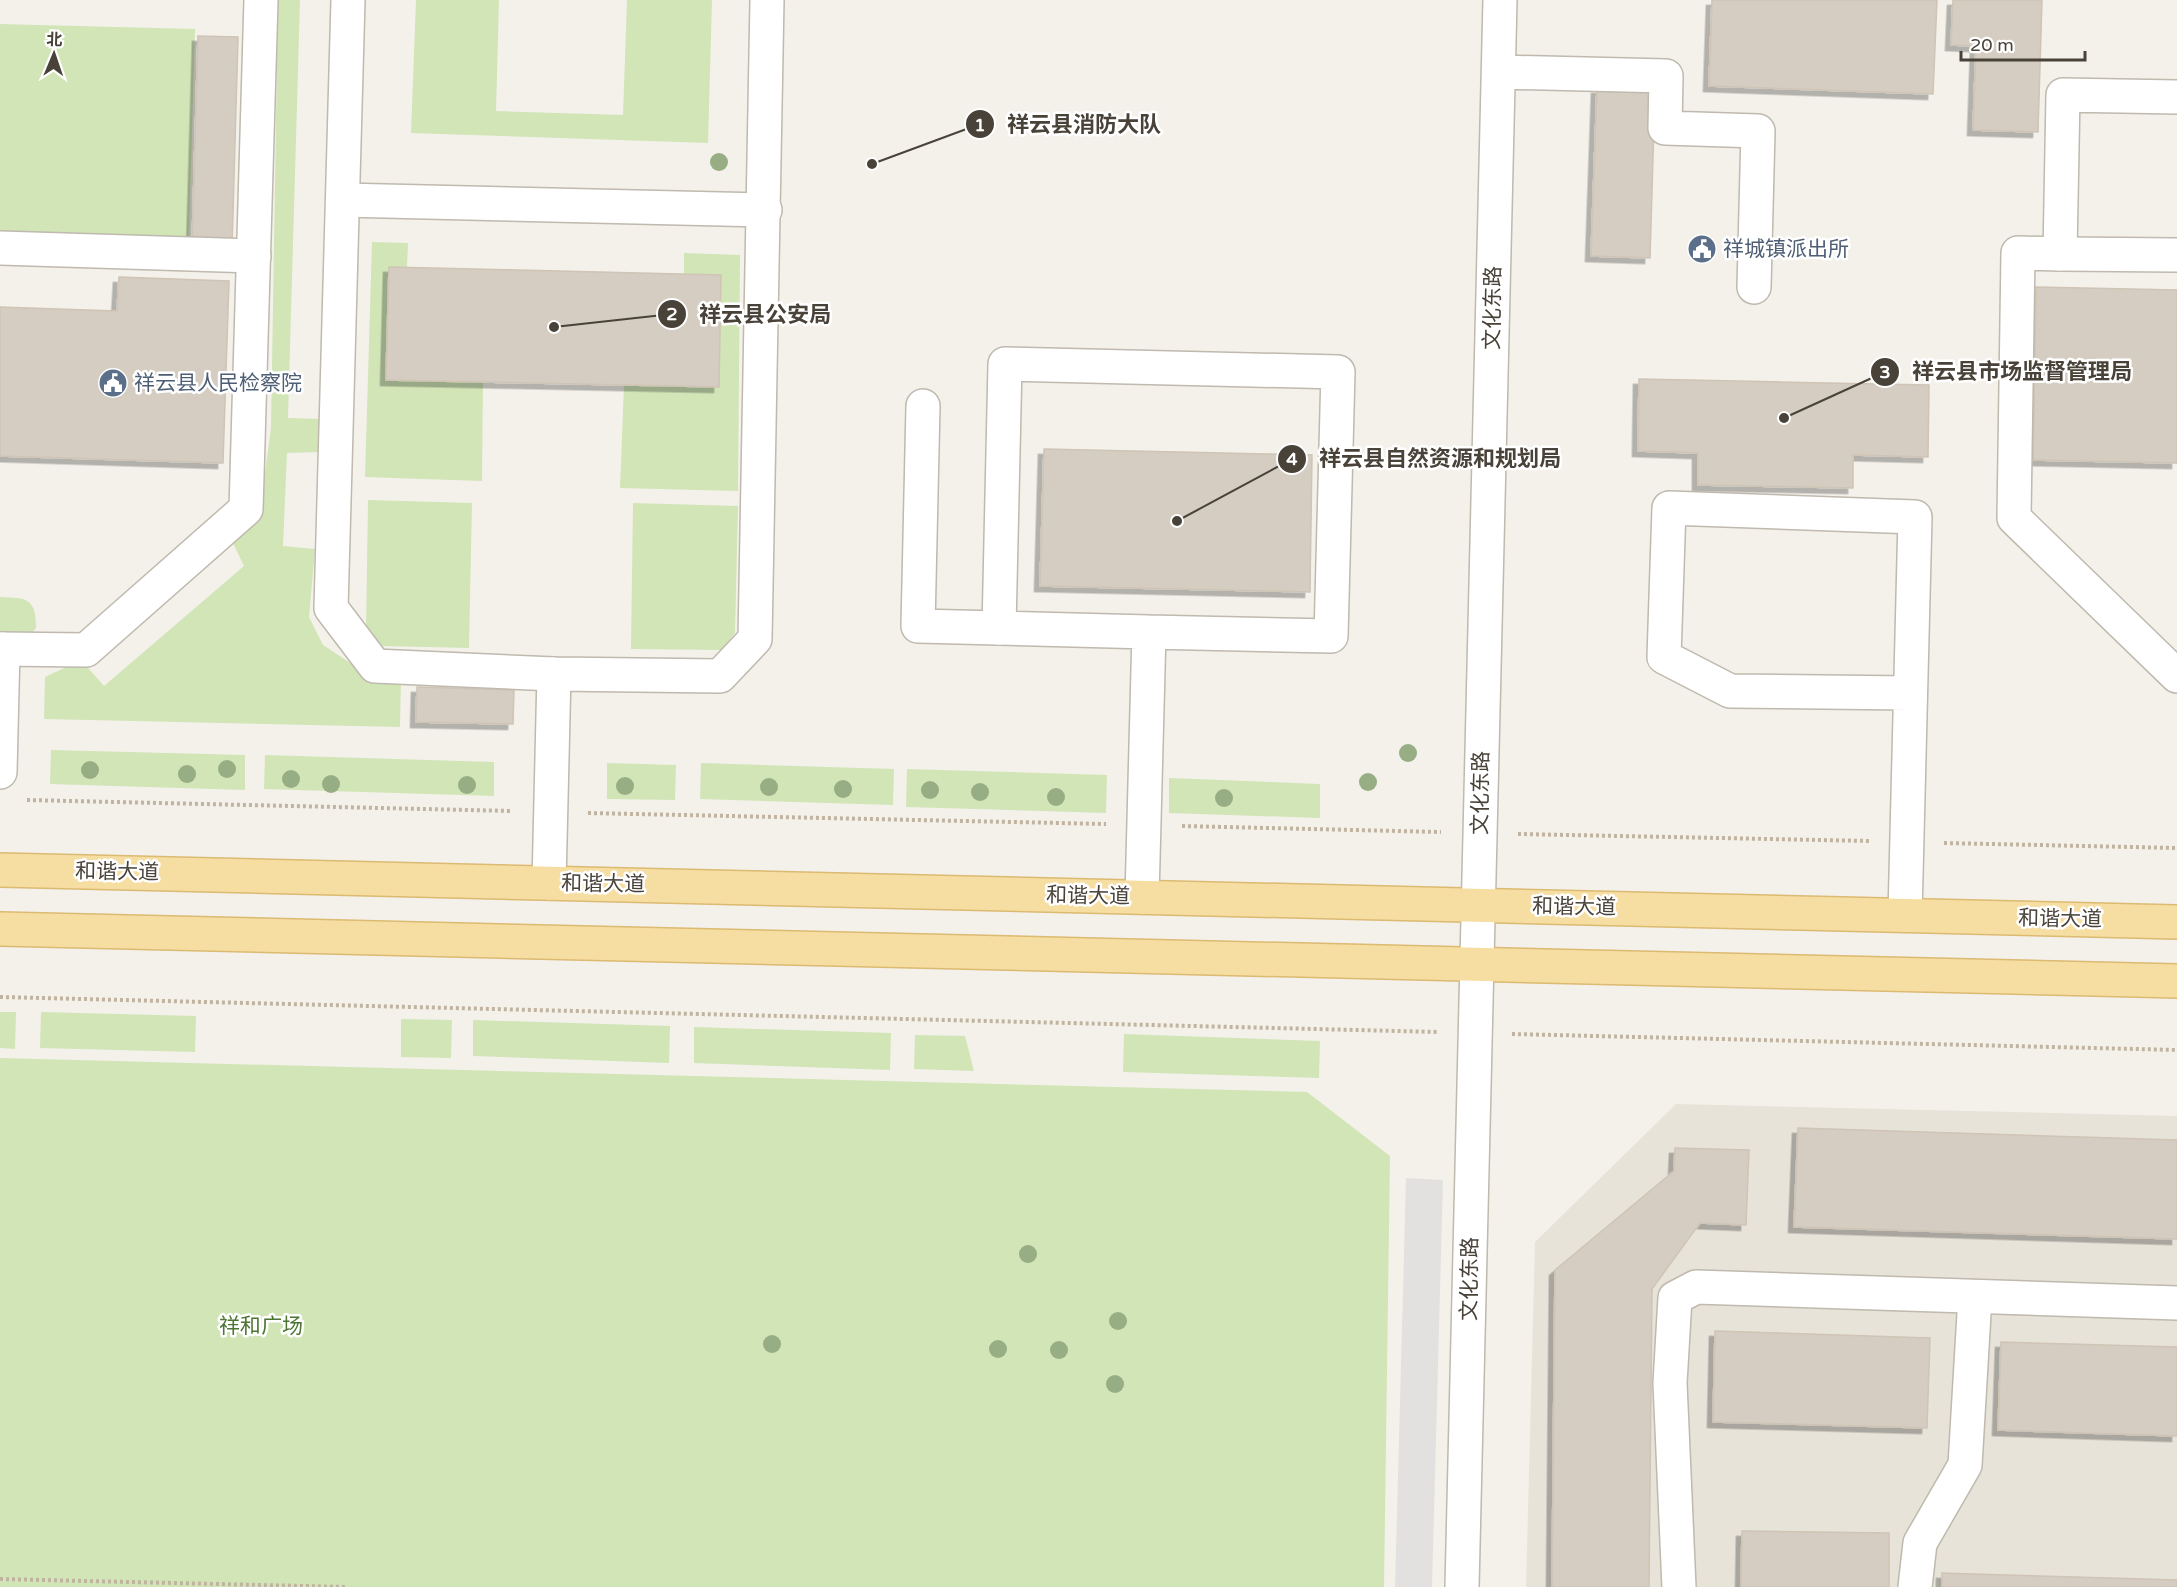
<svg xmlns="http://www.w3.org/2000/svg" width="2177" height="1587" font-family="'Varela Round','Noto Sans SC',sans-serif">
	<defs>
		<filter id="shadow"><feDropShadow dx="-5.5" dy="5.5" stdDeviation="0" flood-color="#0004"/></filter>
	</defs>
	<rect width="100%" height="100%" fill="#f4f1eb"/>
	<path fill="#e7e3d9" d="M1676,1104L2177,1116V1587H1526L1535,1242Z"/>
	<g fill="#d1e5b7">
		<path d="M278,0H300L288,418L322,419L320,452L287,453L283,546L315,549L309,617L323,645L370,676L401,677L400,727L44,719L45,677L81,660L104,686L244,566L231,539L260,510L271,428Z"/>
		<path d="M416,0H499L496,111L623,115L627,0H712L708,143L411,133Z"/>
		<path d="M0,24L195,29L189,237L0,232Z"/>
		<path d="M372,242L408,243L407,267H389L387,380L483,382L482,481L365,477Z"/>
		<path d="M684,253L740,255L738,491L620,488L624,385L719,387L721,275L684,274Z"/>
		<path d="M368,500L472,503L469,648L380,646L366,628Z"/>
		<path d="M633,503L738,506L735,633L721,650L631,649Z"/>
		<path d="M0,597C27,598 36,598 36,628L30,635L0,640Z"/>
		<path d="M51,750L245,755V790L50,784Z"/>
		<path d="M265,755L494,762V796L264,789Z"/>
		<path d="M607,763L676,765L675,800L607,799Z"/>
		<path d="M701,763L894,769L893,805L700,799Z"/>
		<path d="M907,769L1107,775L1106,813L906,807Z"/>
		<path d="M1169,778L1320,784V818L1169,813Z"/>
		<path d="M0,1012H16L15,1049L0,1048Z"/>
		<path d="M41,1012L196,1016L195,1052L40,1048Z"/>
		<path d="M401,1019L452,1020L451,1058L401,1057Z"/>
		<path d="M473,1020L670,1026L669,1063L473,1056Z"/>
		<path d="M694,1027L891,1033L890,1070L694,1063Z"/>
		<path d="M1124,1034L1320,1041L1319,1078L1123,1072Z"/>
		<path d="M915,1035L965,1036L974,1071L914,1069Z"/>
		<path d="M0,1058L1307,1092L1390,1156L1384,1587H0Z"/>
	</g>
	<path fill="#e3e1df" d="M1406,1178L1443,1180L1432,1587H1395Z"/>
	<g fill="#d5cdc1" stroke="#cfc4b5" stroke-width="1.5" filter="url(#shadow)">
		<path d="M1712,0H1937L1933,94L1709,86Z"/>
		<path d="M1953,0H2042L2038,132L1973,130L1976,46L1951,45Z"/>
		<path d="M198,36L238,37L232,248L192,246Z"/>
		<path d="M1597,88L1655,90L1650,258L1591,256Z"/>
		<path d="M389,267L721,275L719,387L386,380Z"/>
		<path d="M119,277L229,281L223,463L0,456V307L117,311Z"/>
		<path d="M2036,287L2177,290V463L2033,460Z"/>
		<path d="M1639,379L1929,385L1928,457L1853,455V488L1698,485V453L1638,451Z"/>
		<path d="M1044,449L1312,455L1310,592L1040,586Z"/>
		<path d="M417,687L514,690L513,724L416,722Z"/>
		<path d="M1798,1128L2177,1140V1239L1794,1227Z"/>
		<path d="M1675,1148L1749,1150L1746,1225L1700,1223L1652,1289L1649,1587H1552L1555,1270L1674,1171Z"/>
		<path d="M1715,1331L1930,1338L1927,1428L1713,1422Z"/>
		<path d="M2001,1342L2177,1347V1436L1998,1430Z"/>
		<path d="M1742,1531L1889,1533V1587H1741Z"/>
		<path d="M1942,1573L2177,1580V1587H1942Z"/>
	</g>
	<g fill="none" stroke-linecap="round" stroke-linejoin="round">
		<g stroke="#bfb9ae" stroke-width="36">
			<g id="minor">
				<path d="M348,0L331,608L375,666L554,674L720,676L755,639L767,0"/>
				<path d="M1499,72L1666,76L1665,128L1758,131L1754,287"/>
				<path d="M2177,97L2063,95L2060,254L2018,253L2014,518L2177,676"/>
				<path d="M343,200L765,210"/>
				<path d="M0,248L254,256"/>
				<path d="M2060,254L2177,255"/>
				<path d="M923,406L918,626L999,628"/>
				<path d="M0,649L86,650L246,509L261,0"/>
				<path d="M0,772L3,649"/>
				<path d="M549,883L554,674"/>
				<path d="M1142,897L1149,632L1331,636L1338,372L1005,364L999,628L1149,632"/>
				<path d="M1905,915L1915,517L1669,508L1664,657L1730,691L1910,693"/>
				<path d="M1462,1587L1500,0"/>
				<path d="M1679,1587L1670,1383L1675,1298L1696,1287L2177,1303"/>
				<path d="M1915,1587L1920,1543L1965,1465L1975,1297"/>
			</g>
		</g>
		<g stroke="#dbba72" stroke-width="36">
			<g id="major">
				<path d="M0,870L2177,922"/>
				<path d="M0,929L2177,981"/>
			</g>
		</g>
		<g stroke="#c0b4a0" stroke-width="4" stroke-dasharray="3 3" stroke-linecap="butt">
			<path d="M27,800L512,811"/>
			<path d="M588,813L1106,824"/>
			<path d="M1182,826L1441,832"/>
			<path d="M1518,834L1870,841"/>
			<path d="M1944,843L2177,848"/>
			<path d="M0,997L1439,1032"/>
			<path d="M1512,1034L2177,1050"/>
			<path d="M0,1579L348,1587"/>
		</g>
		<use href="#minor" stroke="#fff" stroke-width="33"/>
		<use href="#major" stroke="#f6dda1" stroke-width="33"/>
	</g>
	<g fill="#97ad84">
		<circle cx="719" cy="162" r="9"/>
		<circle cx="1408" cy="753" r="9"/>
		<circle cx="227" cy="769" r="9"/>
		<circle cx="90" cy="770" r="9"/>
		<circle cx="187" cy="774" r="9"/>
		<circle cx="291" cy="779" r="9"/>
		<circle cx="1368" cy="782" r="9"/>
		<circle cx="331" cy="784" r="9"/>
		<circle cx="467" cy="785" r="9"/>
		<circle cx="625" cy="786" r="9"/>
		<circle cx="769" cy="787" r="9"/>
		<circle cx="843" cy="789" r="9"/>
		<circle cx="930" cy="790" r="9"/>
		<circle cx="980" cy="792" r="9"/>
		<circle cx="1056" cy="797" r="9"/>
		<circle cx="1224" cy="798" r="9"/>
		<circle cx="1028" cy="1254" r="9"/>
		<circle cx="1118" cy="1321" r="9"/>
		<circle cx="772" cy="1344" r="9"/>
		<circle cx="998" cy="1349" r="9"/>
		<circle cx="1059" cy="1350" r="9"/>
		<circle cx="1115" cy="1384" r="9"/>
	</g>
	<defs>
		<g id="civic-disc" transform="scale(1.5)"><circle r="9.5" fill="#5c6f8a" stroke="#fff"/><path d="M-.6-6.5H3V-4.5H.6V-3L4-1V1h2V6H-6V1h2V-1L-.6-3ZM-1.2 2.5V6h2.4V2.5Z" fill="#fff"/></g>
	</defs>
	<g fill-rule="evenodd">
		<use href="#civic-disc" x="1702" y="249"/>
		<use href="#civic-disc" x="113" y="383"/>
	</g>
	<g text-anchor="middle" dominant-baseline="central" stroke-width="5" stroke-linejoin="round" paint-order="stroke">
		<g font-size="21" fill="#4e5e75" stroke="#fff" text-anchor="start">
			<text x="1723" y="249">祥城镇派出所</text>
			<text x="134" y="383">祥云县人民检察院</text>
		</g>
		<g font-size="21" fill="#484239" stroke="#fff">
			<text transform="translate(1493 308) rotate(-89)">文化东路</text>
			<text transform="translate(1481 793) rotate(-89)">文化东路</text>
			<text transform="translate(117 872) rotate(1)">和谐大道</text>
			<text transform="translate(603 884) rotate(1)">和谐大道</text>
			<text transform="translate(1088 896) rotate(1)">和谐大道</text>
			<text transform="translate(1574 907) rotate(1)">和谐大道</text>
			<text transform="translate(2060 919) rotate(1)">和谐大道</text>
			<text transform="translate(1470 1279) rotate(-89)">文化东路</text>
		</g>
		<g font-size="21" fill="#4b7530" stroke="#fff">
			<text x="261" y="1326">祥和广场</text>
		</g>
	</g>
	<path fill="none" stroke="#484239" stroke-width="2" d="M872 164L980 124M554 327L672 314M1784 418L1885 372M1177 521L1292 459"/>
	<g fill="#484239" stroke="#fff" stroke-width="2">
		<circle cx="872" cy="164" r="6"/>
		<circle cx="554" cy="327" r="6"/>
		<circle cx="1784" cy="418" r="6"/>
		<circle cx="1177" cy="521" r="6"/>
		<circle cx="980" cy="124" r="15"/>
		<circle cx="672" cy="314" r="15"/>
		<circle cx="1885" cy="372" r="15"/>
		<circle cx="1292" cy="459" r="15"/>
	</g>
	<g font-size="18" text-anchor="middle" font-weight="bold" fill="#fff">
		<text x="980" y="131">1</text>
		<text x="672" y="320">2</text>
		<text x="1885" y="378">3</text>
		<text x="1292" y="465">4</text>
	</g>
	<g font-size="22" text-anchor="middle" font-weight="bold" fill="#484239" stroke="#fff" stroke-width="5" stroke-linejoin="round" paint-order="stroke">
		<text x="1084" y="132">祥云县消防大队</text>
		<text x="765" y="322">祥云县公安局</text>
		<text x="2022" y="379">祥云县市场监督管理局</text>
		<text x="1440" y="466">祥云县自然资源和规划局</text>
	</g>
	<g transform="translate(54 54) rotate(2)" stroke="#ffffff" stroke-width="4.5" paint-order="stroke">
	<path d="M0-4.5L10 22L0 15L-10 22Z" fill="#484239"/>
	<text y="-9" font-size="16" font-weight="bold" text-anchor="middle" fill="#484239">北</text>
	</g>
	<path d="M1961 51v9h124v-9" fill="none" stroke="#484239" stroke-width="3"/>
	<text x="1970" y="51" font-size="18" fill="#484239" stroke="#ffffff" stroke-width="4.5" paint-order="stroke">20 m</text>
</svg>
